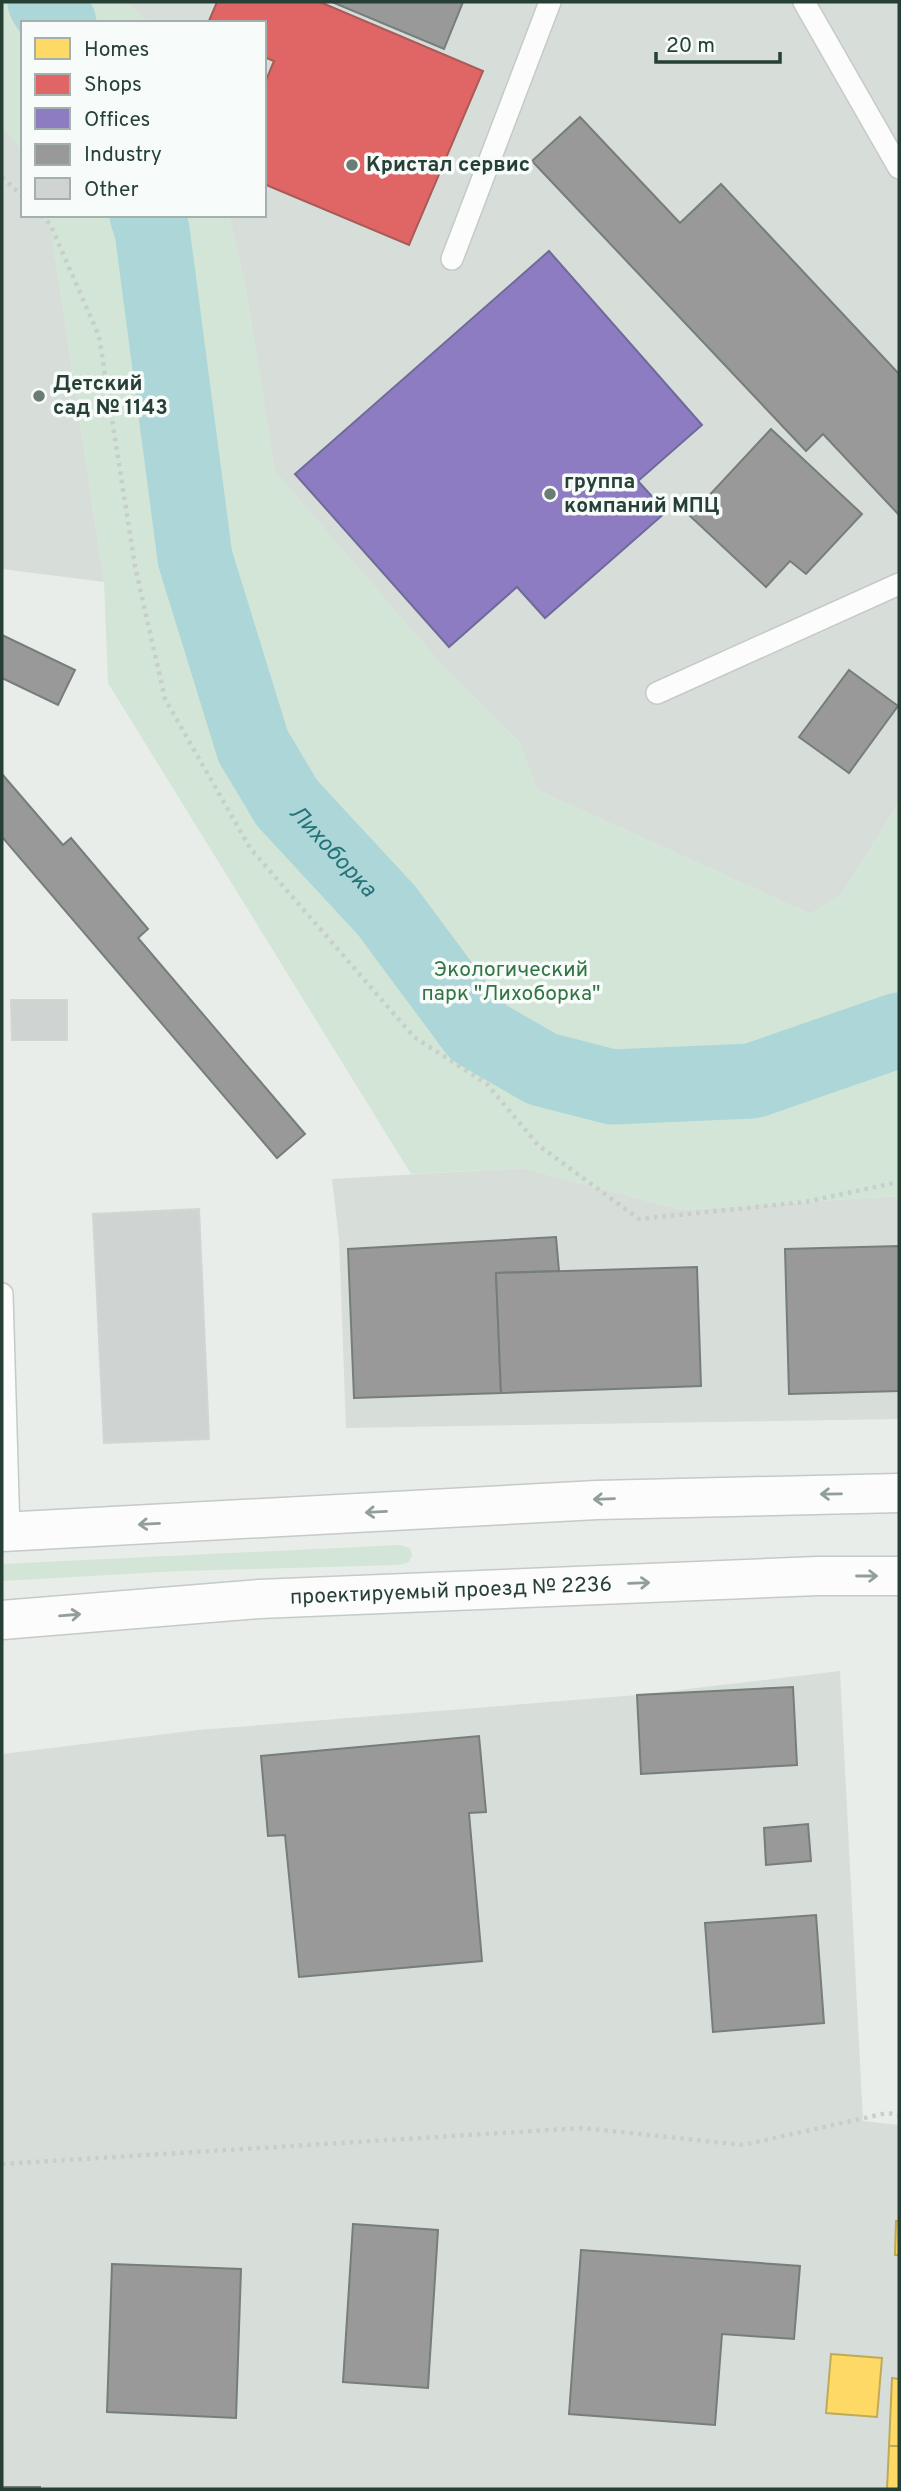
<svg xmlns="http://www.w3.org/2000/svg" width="901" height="2491" font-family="Overpass,sans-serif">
	<rect width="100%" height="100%" fill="#e8edea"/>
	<g fill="#d7deda">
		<path d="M125,2H899V803L841,895L810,914L537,790L520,744L434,656L275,472L245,286L229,215H264V23H149Z"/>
		<path d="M2,126L23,151V215H49L104,582L2,569Z"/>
		<path d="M523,1168L682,1210L899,1196V1419L346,1428L339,1239L332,1179Z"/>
		<path d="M840,1671L863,2121L899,2125V2489H2V1754L198,1730L637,1695Z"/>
	</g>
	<g fill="#d3e5d6">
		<path d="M2,2H125L149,23H23V151L2,126Z"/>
		<path d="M49,215H229L245,286L275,472L434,656L520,744L537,790L810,914L841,895L899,803V1196L682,1210L523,1168L411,1174L108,683L104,582Z"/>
		<path d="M400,1545L410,1548L412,1555L409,1562L399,1565L179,1571L2,1581V1564Z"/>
	</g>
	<g fill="#ffd966" stroke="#beab58" stroke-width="2">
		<path d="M896,2221H899V2255H895Z"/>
		<path d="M831,2354L882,2358L877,2417L826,2413Z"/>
		<path d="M892,2378L899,2379V2446H889Z"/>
		<path d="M889,2446H899V2489H887Z"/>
	</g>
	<path fill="#e06666" stroke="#a85b58" stroke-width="2" d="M217,2H320L483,71L409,245L264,184V85L274,61L264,57V23H208Z"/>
	<path fill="#8e7cc3" stroke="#6f6a99" stroke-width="2" d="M549,251L702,425L638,481L666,512L545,618L517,587L449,647L295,474Z"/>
	<g fill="#999" stroke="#767e7b" stroke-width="2">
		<path d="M332,2H463L444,49Z"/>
		<path d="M580,117L680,223L721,184L899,374V515L823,434L806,451L532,161Z"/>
		<path d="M771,429L862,514L806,574L790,561L766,587L690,516Z"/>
		<path d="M2,635L75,670L58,705L2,678Z"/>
		<path d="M849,670L898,706L849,773L799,737Z"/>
		<path d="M2,774L63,845L71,838L148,929L138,938L305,1134L277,1158L2,837Z"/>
		<path d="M556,1237L559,1271L496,1273L501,1393L354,1398L348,1249Z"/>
		<path d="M899,1246V1391L789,1394L785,1249Z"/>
		<path d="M697,1267L701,1386L501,1393L496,1273Z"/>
		<path d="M793,1687L797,1765L641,1774L637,1695Z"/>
		<path d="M479,1736L486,1812L469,1813L482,1961L299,1977L285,1835L268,1836L261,1756Z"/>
		<path d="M808,1824L811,1861L766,1865L764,1828Z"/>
		<path d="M816,1915L824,2023L713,2032L705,1923Z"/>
		<path d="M353,2224L438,2230L428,2388L343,2382Z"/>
		<path d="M581,2250L800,2266L794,2339L722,2334L715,2425L569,2414Z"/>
		<path d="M112,2264L241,2269L236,2418L107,2412Z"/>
		<rect x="2" y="2487" width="38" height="2"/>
	</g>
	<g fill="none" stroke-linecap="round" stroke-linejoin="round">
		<g stroke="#acd6d7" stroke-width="75">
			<path d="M45,2L59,23"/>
			<path id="s1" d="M147,215L152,230L195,558L253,746L287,803L387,911L476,1031L542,1069L612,1087L752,1081L899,1030"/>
		</g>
	</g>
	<g fill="#cfd4d2" stroke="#d1d6d3" stroke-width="2">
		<path d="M11,1000H67V1040H12Z"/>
		<path d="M199,1209L209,1439L104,1443L93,1214Z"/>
	</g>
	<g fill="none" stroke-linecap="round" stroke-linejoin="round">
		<g stroke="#c5cac7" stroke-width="24">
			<g id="lane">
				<path d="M804,2L899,168"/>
				<path d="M452,259L550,2"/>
				<path d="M657,693L899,584"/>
				<path d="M2,1294L9,1532"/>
			</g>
		</g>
		<g stroke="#c4cac7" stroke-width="41">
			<g id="secondary">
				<path d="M2,1532L597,1500L899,1493"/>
				<path id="s2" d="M2,1620L259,1599L818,1576H899"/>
			</g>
		</g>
		<g stroke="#c7cecb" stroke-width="4.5" stroke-dasharray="3.5 5" stroke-linecap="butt">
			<path d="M2,177L23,197"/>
			<path d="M41,215L50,224L99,336L135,566L165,699L250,848L414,1037L487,1084L538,1145L639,1219L805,1202L899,1182"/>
			<path d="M2,2164L582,2128L743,2145L887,2113L899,2115"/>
		</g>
		<use href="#lane" stroke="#fcfcfc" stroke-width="21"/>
		<use href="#secondary" stroke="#fcfcfc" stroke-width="38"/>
	</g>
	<defs><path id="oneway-shaft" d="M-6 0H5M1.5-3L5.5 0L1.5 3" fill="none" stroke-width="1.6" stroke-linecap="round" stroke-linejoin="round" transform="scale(1.75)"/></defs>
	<g stroke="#919e99">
		<use href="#oneway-shaft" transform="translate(831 1494) rotate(179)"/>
		<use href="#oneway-shaft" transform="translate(604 1499) rotate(178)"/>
		<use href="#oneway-shaft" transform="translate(376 1512) rotate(177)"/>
		<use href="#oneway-shaft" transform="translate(149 1524) rotate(177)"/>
		<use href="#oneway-shaft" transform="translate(867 1576)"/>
		<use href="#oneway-shaft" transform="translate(639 1583) rotate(-2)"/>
		<use href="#oneway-shaft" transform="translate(70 1615) rotate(-5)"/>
	</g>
	<g fill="#6a7d75" stroke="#f7fbf9" stroke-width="2.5">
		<circle cx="352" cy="165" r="7"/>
		<circle cx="39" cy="396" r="7"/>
		<circle cx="550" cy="494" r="7"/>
	</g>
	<g text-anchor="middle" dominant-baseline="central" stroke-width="7" stroke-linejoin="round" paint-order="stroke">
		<g font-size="21" font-weight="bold" fill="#264036" stroke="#f7fbf9" text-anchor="start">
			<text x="366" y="165">Кристал сервис</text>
			<text x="53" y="384">Детский<tspan x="53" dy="24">сад № 1143</tspan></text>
			<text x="564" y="482">группа<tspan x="564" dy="24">компаний МПЦ</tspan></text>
		</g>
		<g font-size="21" fill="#337445" stroke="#f7fbf9">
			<text x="511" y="970">Экологический<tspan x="511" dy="24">парк "Лихоборка"</tspan></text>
		</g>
		<g font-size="21" fill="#264036" stroke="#f7fbf9">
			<text stroke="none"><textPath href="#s2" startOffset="450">проектируемый проезд № 2236</textPath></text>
		</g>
		<g font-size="23" font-style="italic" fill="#237379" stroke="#f7fbf9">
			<text stroke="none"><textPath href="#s1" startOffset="676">Лихоборка</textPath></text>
		</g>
	</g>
	<rect width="901" height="2491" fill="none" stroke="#264036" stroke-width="7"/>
	<rect x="21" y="21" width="245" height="196" fill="#f7fbf9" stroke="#a3b0ab" stroke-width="2"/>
	<rect x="35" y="38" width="35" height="21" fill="#ffd966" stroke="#a3b0ab" stroke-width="2"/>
	<text x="84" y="56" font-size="21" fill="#264036">Homes</text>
	<rect x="35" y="74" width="35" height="21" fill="#e06666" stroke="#a3b0ab" stroke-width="2"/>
	<text x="84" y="91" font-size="21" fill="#264036">Shops</text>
	<rect x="35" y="108" width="35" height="21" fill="#8e7cc3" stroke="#a3b0ab" stroke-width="2"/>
	<text x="84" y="126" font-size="21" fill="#264036">Offices</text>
	<rect x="35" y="144" width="35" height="21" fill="#999999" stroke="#a3b0ab" stroke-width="2"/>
	<text x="84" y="161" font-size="21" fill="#264036">Industry</text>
	<rect x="35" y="178" width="35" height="21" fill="#cfd4d2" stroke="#a3b0ab" stroke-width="2"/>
	<text x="84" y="196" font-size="21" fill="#264036">Other</text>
	<path d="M656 52v10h124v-10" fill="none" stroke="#264036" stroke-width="3.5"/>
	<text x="666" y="52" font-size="21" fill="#264036" stroke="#f7fbf9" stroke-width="5" paint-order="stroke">20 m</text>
</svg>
